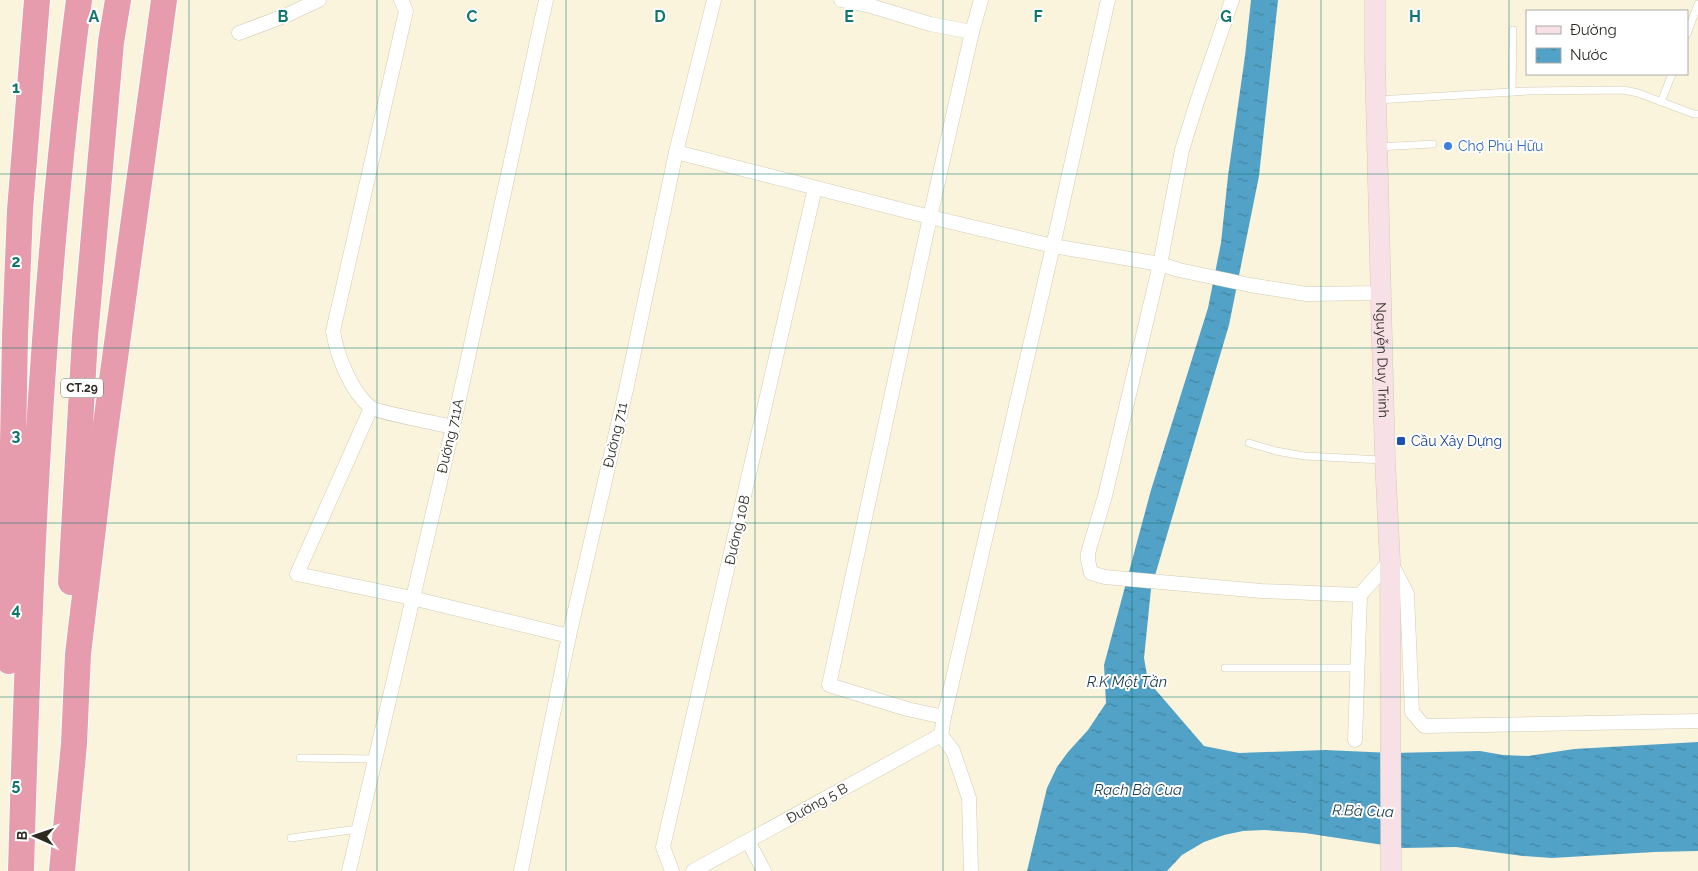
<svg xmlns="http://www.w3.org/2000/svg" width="1698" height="871" font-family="Raleway,sans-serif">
	<defs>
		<pattern id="water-ripples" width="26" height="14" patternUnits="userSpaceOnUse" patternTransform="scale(1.25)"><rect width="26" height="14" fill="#52a2c7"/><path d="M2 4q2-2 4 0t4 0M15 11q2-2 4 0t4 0" fill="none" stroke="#4484a1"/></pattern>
	</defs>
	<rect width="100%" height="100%" fill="#faf4dc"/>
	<path fill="url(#water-ripples)" d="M1251,0H1278L1259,176L1229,325L1151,589L1144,658L1148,681L1204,746L1239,753L1325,750L1392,753L1480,751L1503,755L1528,756L1574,749L1698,742V851L1654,852L1552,858L1523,856L1456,847L1403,848L1305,833L1264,830L1243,831L1224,835L1204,842L1182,855L1167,871H1027L1047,788L1057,767L1068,752L1088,730L1106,703L1104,665L1151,490L1208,308L1221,243L1228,176L1245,56Z"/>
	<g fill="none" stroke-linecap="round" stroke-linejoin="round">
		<g stroke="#d1ccb4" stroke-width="8">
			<g id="service">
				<path d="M1687,34L1698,4"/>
				<path d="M1512,92L1513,30"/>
				<path d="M1377,100L1528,91L1624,90L1638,93L1694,114H1698"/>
				<path d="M1661,102L1672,74"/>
				<path d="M1378,147L1433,144"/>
				<path d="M1249,443L1276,451L1304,456L1383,460"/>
				<path d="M1225,668H1357"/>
				<path d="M300,758L375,759"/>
				<path d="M291,838L358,829"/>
			</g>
		</g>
		<g stroke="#d1ccb4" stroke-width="15">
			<g id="minor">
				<path d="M401,0L406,11L333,331C337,355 350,390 370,407C376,412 440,424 453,427"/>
				<path d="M841,0L871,6L930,24L972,32"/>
				<path d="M1232,0L1198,99L1182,150L1160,264L1105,496L1088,553V560L1091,573L1105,577L1261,591L1360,595"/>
				<path d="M239,33L287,15L319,0"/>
				<path d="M676,152L930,217L1053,246L1160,264L1179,270L1250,285L1306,294L1381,293"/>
				<path d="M371,408L297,574L412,598L569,636"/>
				<path d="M944,717L1053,246L1108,0"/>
				<path d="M941,735L944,717L907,709L829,685L930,217L972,32L981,0"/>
				<path d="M941,735L953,751L969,798L971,871"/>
				<path d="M1355,740L1360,595L1390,561L1407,594L1412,712L1424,726L1698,721"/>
				<path d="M748,841L764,871"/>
				<path d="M349,871L453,427L546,0"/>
				<path d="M521,871L569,636L626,390L676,152L714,0"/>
				<path d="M672,871L663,847L815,188"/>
				<path d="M693,871L941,735"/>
			</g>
		</g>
		<g stroke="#d1ccb4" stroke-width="21">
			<g id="secondary">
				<path id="s1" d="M1375,0V60L1385,460L1390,561L1391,871"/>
			</g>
		</g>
		<g stroke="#fff" stroke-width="28">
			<g id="motorway">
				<path d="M71,582L85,337L111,42L118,0"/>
				<path d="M9,661L15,336L20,210L37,0"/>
				<path d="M21,871C29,580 41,289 79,0"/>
				<path d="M62,871L74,744L78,654L102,453L164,0"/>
			</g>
		</g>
		<use href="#service" stroke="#fff" stroke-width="7"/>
		<use href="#minor" stroke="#fff" stroke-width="14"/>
		<use href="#secondary" stroke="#f8e1e6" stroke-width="20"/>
		<use href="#motorway" stroke="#e69cac" stroke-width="26"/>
	</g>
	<path fill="none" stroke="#0f766e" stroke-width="1" stroke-opacity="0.55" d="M189,0V871M377,0V871M566,0V871M755,0V871M943,0V871M1132,0V871M1321,0V871M1509,0V871M0,174H1698M0,348H1698M0,523H1698M0,697H1698"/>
	<circle fill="#3f7fe0" stroke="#fff" stroke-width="2" cx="1448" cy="146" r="5"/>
	<rect fill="#1a4fb4" stroke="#fff" stroke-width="2" x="1396" y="436" width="10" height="10" rx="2.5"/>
	<g text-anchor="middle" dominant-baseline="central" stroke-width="4" stroke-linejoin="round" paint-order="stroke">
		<rect fill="#fff" stroke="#6c6b64" stroke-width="1" x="61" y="378.5" width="42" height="19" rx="4"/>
		<g font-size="12" font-weight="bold" fill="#2d2b21">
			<text x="82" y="388">CT.29</text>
		</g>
		<g font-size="14" fill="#366cbe" stroke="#fff" text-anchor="start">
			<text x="1458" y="146">Chợ Phú Hữu</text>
		</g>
		<g font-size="14" fill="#2d2b21" stroke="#fff">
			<text stroke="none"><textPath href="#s1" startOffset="360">Nguyễn Duy Trinh</textPath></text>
			<text transform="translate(615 435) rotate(-77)">Đường 711</text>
			<text transform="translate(450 436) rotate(-77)">Đường 711A</text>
			<text transform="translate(737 530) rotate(-77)">Đường 10B</text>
			<text transform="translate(817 803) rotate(-29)">Đường 5 B</text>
		</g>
		<g font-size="14" fill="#164399" stroke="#fff" text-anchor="start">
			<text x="1411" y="441">Cầu Xây Dựng</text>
		</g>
		<g font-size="15" font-style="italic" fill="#193c4d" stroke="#fff">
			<text x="1127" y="682">R.K Một Tần</text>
			<text x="1138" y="790">Rạch Bà Cua</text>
			<text transform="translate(1363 811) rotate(2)">R.Bà Cua</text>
		</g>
	</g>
	<g font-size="16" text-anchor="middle" font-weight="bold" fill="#0f766e" stroke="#fff" stroke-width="4" stroke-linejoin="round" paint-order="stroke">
		<text x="94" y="22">A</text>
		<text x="283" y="22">B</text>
		<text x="472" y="22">C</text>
		<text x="660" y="22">D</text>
		<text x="849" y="22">E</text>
		<text x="1038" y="22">F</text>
		<text x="1226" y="22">G</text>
		<text x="1415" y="22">H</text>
		<text x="16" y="93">1</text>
		<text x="16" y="267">2</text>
		<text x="16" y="441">3</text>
		<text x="16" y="615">4</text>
		<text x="16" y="790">5</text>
	</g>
	<rect x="1526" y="10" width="162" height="65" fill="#ffffff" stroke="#abaaa6"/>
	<rect x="1536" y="26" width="25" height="8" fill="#f8e1e6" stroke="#abaaa6"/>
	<text x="1570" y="35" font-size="15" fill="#2d2b21">Đường</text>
	<rect x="1536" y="48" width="25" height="15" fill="url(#water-ripples)" stroke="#abaaa6"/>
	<text x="1570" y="60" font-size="15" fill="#2d2b21">Nước</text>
	<g transform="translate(35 836) rotate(272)" stroke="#ffffff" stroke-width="4" paint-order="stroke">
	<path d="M0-4L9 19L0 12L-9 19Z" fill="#2d2b21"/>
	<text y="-8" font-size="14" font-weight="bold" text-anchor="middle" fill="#2d2b21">B</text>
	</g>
</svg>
